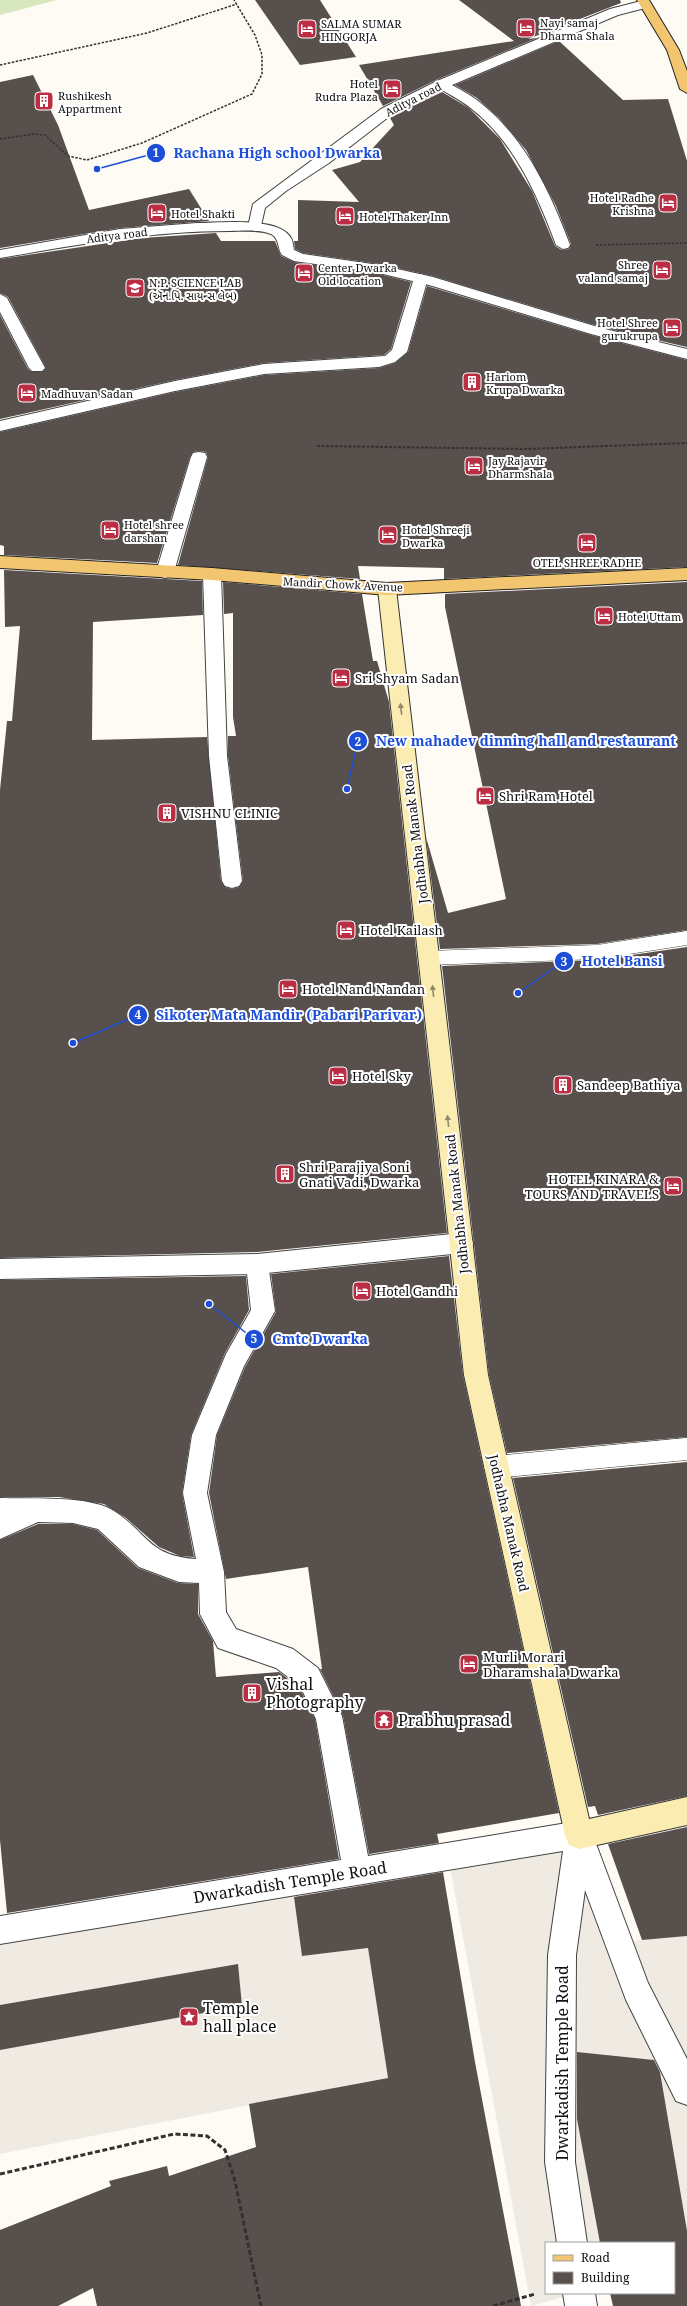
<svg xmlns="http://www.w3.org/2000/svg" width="687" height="2306" font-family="'Noto Serif','Noto Sans Gujarati',serif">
	<rect width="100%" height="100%" fill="#fefbf4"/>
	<path fill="#d8e8be" d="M0,0H57L0,15Z"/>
	<g fill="#f0ebe2">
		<path d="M579,1835L618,1942L687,1936V2271L674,2243H546V2293H577L531,2306L448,1856Z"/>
		<path d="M292,1882L303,1956L368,1948L388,2078L0,2154V1930Z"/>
	</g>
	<g fill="#58504d">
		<path d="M255,0H320L356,57L300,65Z"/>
		<path d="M459,0H620L621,3L528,39L537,38L436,80L383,106L359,65L514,41Z"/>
		<path d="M559,41L623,100L668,99L687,161V347L601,327L433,276L379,264L303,253L295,249L294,241H298V200L359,202L332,170L360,162L394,125L390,118L392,116L442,92L469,108L500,139L532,191L555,246L562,250L569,249L571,244L556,206L526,150L499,118L477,98L455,85Z"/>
		<path d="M33,75L58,125L89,210L189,189L209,221L120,228L0,248V82Z"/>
		<path d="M216,233L221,241H275L281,256L294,262L379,274L411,282L391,349L384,355L264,363L175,380L0,419V315L28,369L32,372H42L46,368L8,297L0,293V259L142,238Z"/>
		<path d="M427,286L591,335L687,360V567L444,579V568L358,566L360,579L178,565L208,457L206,452L199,451L193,452L190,457L157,563L4,555V546L0,545V432L175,392L264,375L379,368L395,363L408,352Z"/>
		<path d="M4,570L202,581L203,615L93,622L92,740L207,737L221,881L225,887L232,889L239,887L243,881L228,756V736H236L233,717V613L224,614L223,582L362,594L373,661H377L389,702L447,1233L257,1252L0,1258V790L7,721H12L20,626L5,627Z"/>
		<path d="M687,582V930L597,944L440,949L426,837L448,913L506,899L445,607V594Z"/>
		<path d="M687,947V1437L507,1453L489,1375L442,966L597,960Z"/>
		<path d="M449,1256L463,1375L559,1813L437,1834L439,1843L369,1854L343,1716L320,1669H322L308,1567L226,1579L209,1493L217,1435L245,1367L276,1312L271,1274Z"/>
		<path d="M246,1276L249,1310L225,1353L191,1435L182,1493L194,1557L180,1556L159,1547L126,1518L104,1504L59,1497H0V1280Z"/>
		<path d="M687,1462V1796L598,1815L595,1806L588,1807L513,1478Z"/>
		<path d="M38,1524H73L97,1530L138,1568L178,1583L198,1584V1614L213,1641L216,1677L279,1672L299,1687L315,1719L339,1859L7,1913L0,1840V1540Z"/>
		<path d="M687,1827V1936L642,1940L608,1844Z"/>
		<path d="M443,1872L475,2062L521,2306H97L93,2288L58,2306H0V2230L111,2186L109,2181L167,2166L169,2176L256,2147L249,2104L388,2078L368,1948L302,1956L294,1897Z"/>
		<path d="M238,1964L242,2006L0,2050V2005Z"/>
		<path d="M577,2052L654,2060L660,2072L687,2231V2306H613L610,2293H674V2243H600L577,2119Z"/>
	</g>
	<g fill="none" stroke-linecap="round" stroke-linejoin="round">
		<g stroke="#434343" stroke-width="1">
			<g id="service">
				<path d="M687,931V945L597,959L429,965L422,963L419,958L422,953L429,951L597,945Z"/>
				<path d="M687,1438V1460L496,1478L488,1475L484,1467L488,1459L496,1456Z"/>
			</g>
		</g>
		<g stroke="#434343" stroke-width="2">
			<g id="pedestrian">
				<path d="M257,1254L265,1257L268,1264L275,1311L244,1366L216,1435L207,1493L224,1572L226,1612L236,1629L293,1649L318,1668L342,1716L368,1856L579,1821L589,1825L648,1983L687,2059V2105L676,2101L626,2000L585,1890L576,1955L575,2162L587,2243H557L545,2162L548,1955L563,1851L0,1944V1916L341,1860L316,1719L300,1686L276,1668L218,1648L200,1614L199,1583L179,1582L139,1567L98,1529L73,1523L38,1522L0,1539V1498C29,1499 90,1495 114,1511C148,1533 148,1556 196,1559L183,1493L192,1435L226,1354L251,1310L246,1264L249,1257Z"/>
				<path d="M563,2293H595L597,2306H565Z"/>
			</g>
		</g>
		<g stroke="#434343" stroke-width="2">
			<g id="minor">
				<path d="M645,0L649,1L651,4L649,7L618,15L452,85C463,91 474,97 483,105C526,140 551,194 570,245L568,248L563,249L556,245C538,197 515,143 473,110C464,102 452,96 442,90L391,115L329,163L286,191L265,208L260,230L255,231L248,227L253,204L381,109L437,81L610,9Z"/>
				<path d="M421,274L428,278L407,352L395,362L379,367L264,374L175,391L0,431V421L175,381L264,364L385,356L392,350L414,278Z"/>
				<path d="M0,294L7,298L45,368L42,371H32L29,368L0,312Z"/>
				<path d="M199,452L205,453L207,457L174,572L171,576L165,578L159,576L156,572L191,457L193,453Z"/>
				<path d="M212,568L218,570L221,574L227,756L242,881L239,886L232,888L225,886L222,881L209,756L203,574L206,570Z"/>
				<path d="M462,1233L470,1236L473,1243L470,1250L462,1253L257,1274L0,1279V1259L257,1254Z"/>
			</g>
		</g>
		<g stroke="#434343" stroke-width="2">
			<path id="tertiary" d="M197,223C219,223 279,216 291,238C293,241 293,246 294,250L303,254L379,265L433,277L601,328L687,349V359L591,334L429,285L379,273L294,261L282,255C277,248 280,239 271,234C260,229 242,231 229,231C150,231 77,245 0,258V250L120,229Z"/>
		</g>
		<g stroke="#323232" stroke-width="2">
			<path id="secondary" d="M387,583L393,585L396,589L488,1375L589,1819L687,1797V1825L579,1849L569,1845L565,1835L464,1375L378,589L381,585Z"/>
		</g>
		<g stroke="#212121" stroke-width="2">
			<g id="primary">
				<path d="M637,0H649L679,50L687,71V93L680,89L667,50Z"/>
				<path d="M0,556L212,568L387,583L687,568V580L387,595L212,580L0,568Z"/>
			</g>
		</g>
		<g stroke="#323232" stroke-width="1.5" stroke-dasharray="2.5 1.5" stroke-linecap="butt">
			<path d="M0,65L147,33L237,4"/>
			<path d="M0,139L34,134L45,135L68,156L87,160L142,143L252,94L262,74V55L255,35L234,0"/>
			<path d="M596,245L687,243"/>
		</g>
		<path stroke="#323232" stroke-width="2" stroke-dasharray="3 1.5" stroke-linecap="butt" d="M317,446L527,449L687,443"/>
		<g stroke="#323232" stroke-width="3" stroke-dasharray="5 2.5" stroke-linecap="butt">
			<path d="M0,2174L174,2134L207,2136L225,2150L235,2181L261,2306"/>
			<path d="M493,2306L535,2294"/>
		</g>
		<use href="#service" fill="#fff" fill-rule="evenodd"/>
		<use href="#pedestrian" fill="#fff" fill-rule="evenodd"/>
		<use href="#minor" fill="#fff" fill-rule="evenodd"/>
		<use href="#tertiary" fill="#fff" fill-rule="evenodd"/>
		<use href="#secondary" fill="#fbecb2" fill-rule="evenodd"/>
		<use href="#primary" fill="#f2c670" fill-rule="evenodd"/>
	</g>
	<defs><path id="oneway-solid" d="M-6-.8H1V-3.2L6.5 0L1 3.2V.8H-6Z"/></defs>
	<g fill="#918969">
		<use href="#oneway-solid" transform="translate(401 709) rotate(-97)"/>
		<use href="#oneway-solid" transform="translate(433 991) rotate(-96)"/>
		<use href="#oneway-solid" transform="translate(448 1121) rotate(-96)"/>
	</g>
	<defs>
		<g id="hotel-square" transform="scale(1)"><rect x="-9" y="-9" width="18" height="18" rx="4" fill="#bb2d42" stroke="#fff"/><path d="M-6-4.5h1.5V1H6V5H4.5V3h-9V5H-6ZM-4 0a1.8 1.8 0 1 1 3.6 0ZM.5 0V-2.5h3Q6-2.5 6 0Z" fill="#fff"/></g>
		<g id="building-square" transform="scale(1)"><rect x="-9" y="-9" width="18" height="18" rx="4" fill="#bb2d42" stroke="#fff"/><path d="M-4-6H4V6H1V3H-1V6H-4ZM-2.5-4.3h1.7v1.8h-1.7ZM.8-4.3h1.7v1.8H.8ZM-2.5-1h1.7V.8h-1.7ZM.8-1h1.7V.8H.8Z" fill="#fff"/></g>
		<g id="university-square" transform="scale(1)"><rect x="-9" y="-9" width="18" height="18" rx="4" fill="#bb2d42" stroke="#fff"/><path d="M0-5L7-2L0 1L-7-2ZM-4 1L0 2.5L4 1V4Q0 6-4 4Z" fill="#fff"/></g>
		<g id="temple-square" transform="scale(1)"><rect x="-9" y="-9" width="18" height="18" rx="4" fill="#bb2d42" stroke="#fff"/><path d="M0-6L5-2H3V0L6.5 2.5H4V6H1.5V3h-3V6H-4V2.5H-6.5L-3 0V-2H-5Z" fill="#fff"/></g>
		<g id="sight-square" transform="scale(1)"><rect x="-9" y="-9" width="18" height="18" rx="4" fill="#bb2d42" stroke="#fff"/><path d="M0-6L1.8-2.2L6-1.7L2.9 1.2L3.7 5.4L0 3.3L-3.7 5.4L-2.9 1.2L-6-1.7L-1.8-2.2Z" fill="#fff"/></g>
	</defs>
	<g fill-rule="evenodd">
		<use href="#hotel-square" x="526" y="28"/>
		<use href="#hotel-square" x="307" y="29"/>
		<use href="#hotel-square" x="392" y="89"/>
		<use href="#building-square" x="44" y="101"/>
		<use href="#hotel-square" x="668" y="203"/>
		<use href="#hotel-square" x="157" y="213"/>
		<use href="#hotel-square" x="345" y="216"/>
		<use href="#hotel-square" x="662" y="270"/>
		<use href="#hotel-square" x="304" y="273"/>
		<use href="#university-square" x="135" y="288"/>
		<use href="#hotel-square" x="672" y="328"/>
		<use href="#building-square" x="472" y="382"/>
		<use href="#hotel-square" x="27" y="393"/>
		<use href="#hotel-square" x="474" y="466"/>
		<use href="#hotel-square" x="110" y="530"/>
		<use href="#hotel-square" x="388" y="535"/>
		<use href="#hotel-square" x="587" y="543"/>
		<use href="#hotel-square" x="604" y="616"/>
		<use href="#hotel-square" x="341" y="678"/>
		<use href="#hotel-square" x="485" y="796"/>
		<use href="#building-square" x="167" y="813"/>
		<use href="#hotel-square" x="346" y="930"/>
		<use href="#hotel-square" x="288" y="989"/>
		<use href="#hotel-square" x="338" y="1076"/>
		<use href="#building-square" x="563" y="1085"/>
		<use href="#building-square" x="285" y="1174"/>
		<use href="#hotel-square" x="673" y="1186"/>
		<use href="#hotel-square" x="362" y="1291"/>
		<use href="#hotel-square" x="469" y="1664"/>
		<use href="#building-square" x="252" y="1693"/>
		<use href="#temple-square" x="384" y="1720"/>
		<use href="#sight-square" x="189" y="2017"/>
	</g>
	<g text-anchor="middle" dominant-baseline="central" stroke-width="4" stroke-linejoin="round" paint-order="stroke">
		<g font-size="11" fill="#101010" stroke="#fff" text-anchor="start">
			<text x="540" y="22">Nayi samaj<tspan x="540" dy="13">Dharma Shala</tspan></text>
			<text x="321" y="23">SALMA SUMAR<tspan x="321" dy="13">HINGORJA</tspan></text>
			<text x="378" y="83" text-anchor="end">Hotel<tspan x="378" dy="13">Rudra Plaza</tspan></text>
			<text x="58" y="95">Rushikesh<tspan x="58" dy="13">Appartment</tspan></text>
			<text x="654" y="197" text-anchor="end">Hotel Radhe<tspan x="654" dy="13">Krishna</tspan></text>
			<text x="171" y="213">Hotel Shakti</text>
			<text x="359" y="216">Hotel Thaker Inn</text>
			<text x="648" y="264" text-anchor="end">Shree<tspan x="648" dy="13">valand samaj</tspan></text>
			<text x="318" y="267">Center Dwarka<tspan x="318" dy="13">Old location</tspan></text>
			<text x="149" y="282">N.P. SCIENCE LAB<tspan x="149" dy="13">(ઍન.પિ. સાયન્સ લેબ)</tspan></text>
			<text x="658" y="322" text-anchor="end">Hotel Shree<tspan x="658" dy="13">gurukrupa</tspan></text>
			<text x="486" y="376">Hariom<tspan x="486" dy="13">Krupa Dwarka</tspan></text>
			<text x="41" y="393">Madhuvan Sadan</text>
			<text x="488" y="460">Jay Rajavir<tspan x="488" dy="13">Dharmshala</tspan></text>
			<text x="124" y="524">Hotel shree<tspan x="124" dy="13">darshan</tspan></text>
			<text x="402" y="529">Hotel Shreeji<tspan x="402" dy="13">Dwarka</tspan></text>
			<text x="587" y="562" text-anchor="middle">OTEL SHREE RADHE</text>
			<text x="618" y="616">Hotel Uttam</text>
		</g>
		<g font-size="11" fill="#101010" stroke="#fff">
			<text transform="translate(413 99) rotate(-27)">Aditya road</text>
			<text transform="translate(117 235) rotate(-7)">Aditya road</text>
			<text transform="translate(343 584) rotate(3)">Mandir Chowk Avenue</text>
		</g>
		<g font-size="13" fill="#101010" stroke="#fff" text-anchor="start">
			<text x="355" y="678">Sri Shyam Sadan</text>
			<text x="499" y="796">Shri Ram Hotel</text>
			<text x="181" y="813">VISHNU CLINIC</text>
			<text x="360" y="930">Hotel Kailash</text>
			<text x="302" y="989">Hotel Nand Nandan</text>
			<text x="352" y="1076">Hotel Sky</text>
			<text x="577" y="1085">Sandeep Bathiya</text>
			<text x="299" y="1167">Shri Parajiya Soni<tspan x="299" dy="15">Gnati Vadi, Dwarka</tspan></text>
			<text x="659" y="1179" text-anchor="end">HOTEL KINARA &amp;<tspan x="659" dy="15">TOURS AND TRAVELS</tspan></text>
			<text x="376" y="1291">Hotel Gandhi</text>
			<text x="483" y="1657">Murli Morari<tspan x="483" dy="15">Dharamshala Dwarka</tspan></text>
		</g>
		<g font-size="13" fill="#101010" stroke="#fff">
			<text transform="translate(415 834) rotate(-97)">Jodhabha Manak Road</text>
			<text transform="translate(457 1204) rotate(-96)">Jodhabha Manak Road</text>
			<text transform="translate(509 1523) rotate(77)">Jodhabha Manak Road</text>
		</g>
		<g font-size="16" fill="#101010" stroke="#fff" text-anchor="start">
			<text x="266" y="1684">Vishal<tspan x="266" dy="18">Photography</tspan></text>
			<text x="398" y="1720">Prabhu prasad</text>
			<text x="203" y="2008">Temple<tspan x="203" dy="18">hall place</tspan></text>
		</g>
		<g font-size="16" fill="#101010" stroke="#fff">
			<text transform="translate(290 1882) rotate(-9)">Dwarkadish Temple Road</text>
			<text transform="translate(562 2063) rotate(-90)">Dwarkadish Temple Road</text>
		</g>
	</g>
	<path fill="none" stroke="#1d4ed8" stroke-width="1.5" d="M97 169L156 153M347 789L358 741M518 993L564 961M73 1043L138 1015M209 1304L254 1339"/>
	<g fill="#1d4ed8" stroke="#fff" stroke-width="1.5">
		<circle cx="97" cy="169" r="4"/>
		<circle cx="347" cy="789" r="4"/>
		<circle cx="518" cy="993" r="4"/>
		<circle cx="73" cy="1043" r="4"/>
		<circle cx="209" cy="1304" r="4"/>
		<circle cx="156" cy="153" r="10"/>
		<circle cx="358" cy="741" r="10"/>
		<circle cx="564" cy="961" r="10"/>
		<circle cx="138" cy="1015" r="10"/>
		<circle cx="254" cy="1339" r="10"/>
	</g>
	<g font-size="12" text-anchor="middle" font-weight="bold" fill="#fff">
		<text x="156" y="157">1</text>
		<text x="358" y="746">2</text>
		<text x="564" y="966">3</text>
		<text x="138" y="1019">4</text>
		<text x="254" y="1343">5</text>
	</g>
	<g font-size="14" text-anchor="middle" font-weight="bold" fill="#1d4ed8" stroke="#fff" stroke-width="4" stroke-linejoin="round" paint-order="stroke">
		<text x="277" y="158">Rachana High school Dwarka</text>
		<text x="526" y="746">New mahadev dinning hall and restaurant</text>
		<text x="622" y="966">Hotel Bansi</text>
		<text x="289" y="1020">Sikoter Mata Mandir (Pabari Parivar)</text>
		<text x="320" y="1344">Cmtc Dwarka</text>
	</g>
	<rect x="545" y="2242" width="130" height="52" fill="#ffffff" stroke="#9f9f9f"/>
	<rect x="553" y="2255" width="20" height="6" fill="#f2c670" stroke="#9f9f9f"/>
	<text x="581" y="2262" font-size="12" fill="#101010">Road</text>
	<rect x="553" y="2272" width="20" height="12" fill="#58504d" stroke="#9f9f9f"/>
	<text x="581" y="2282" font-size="12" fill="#101010">Building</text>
</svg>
